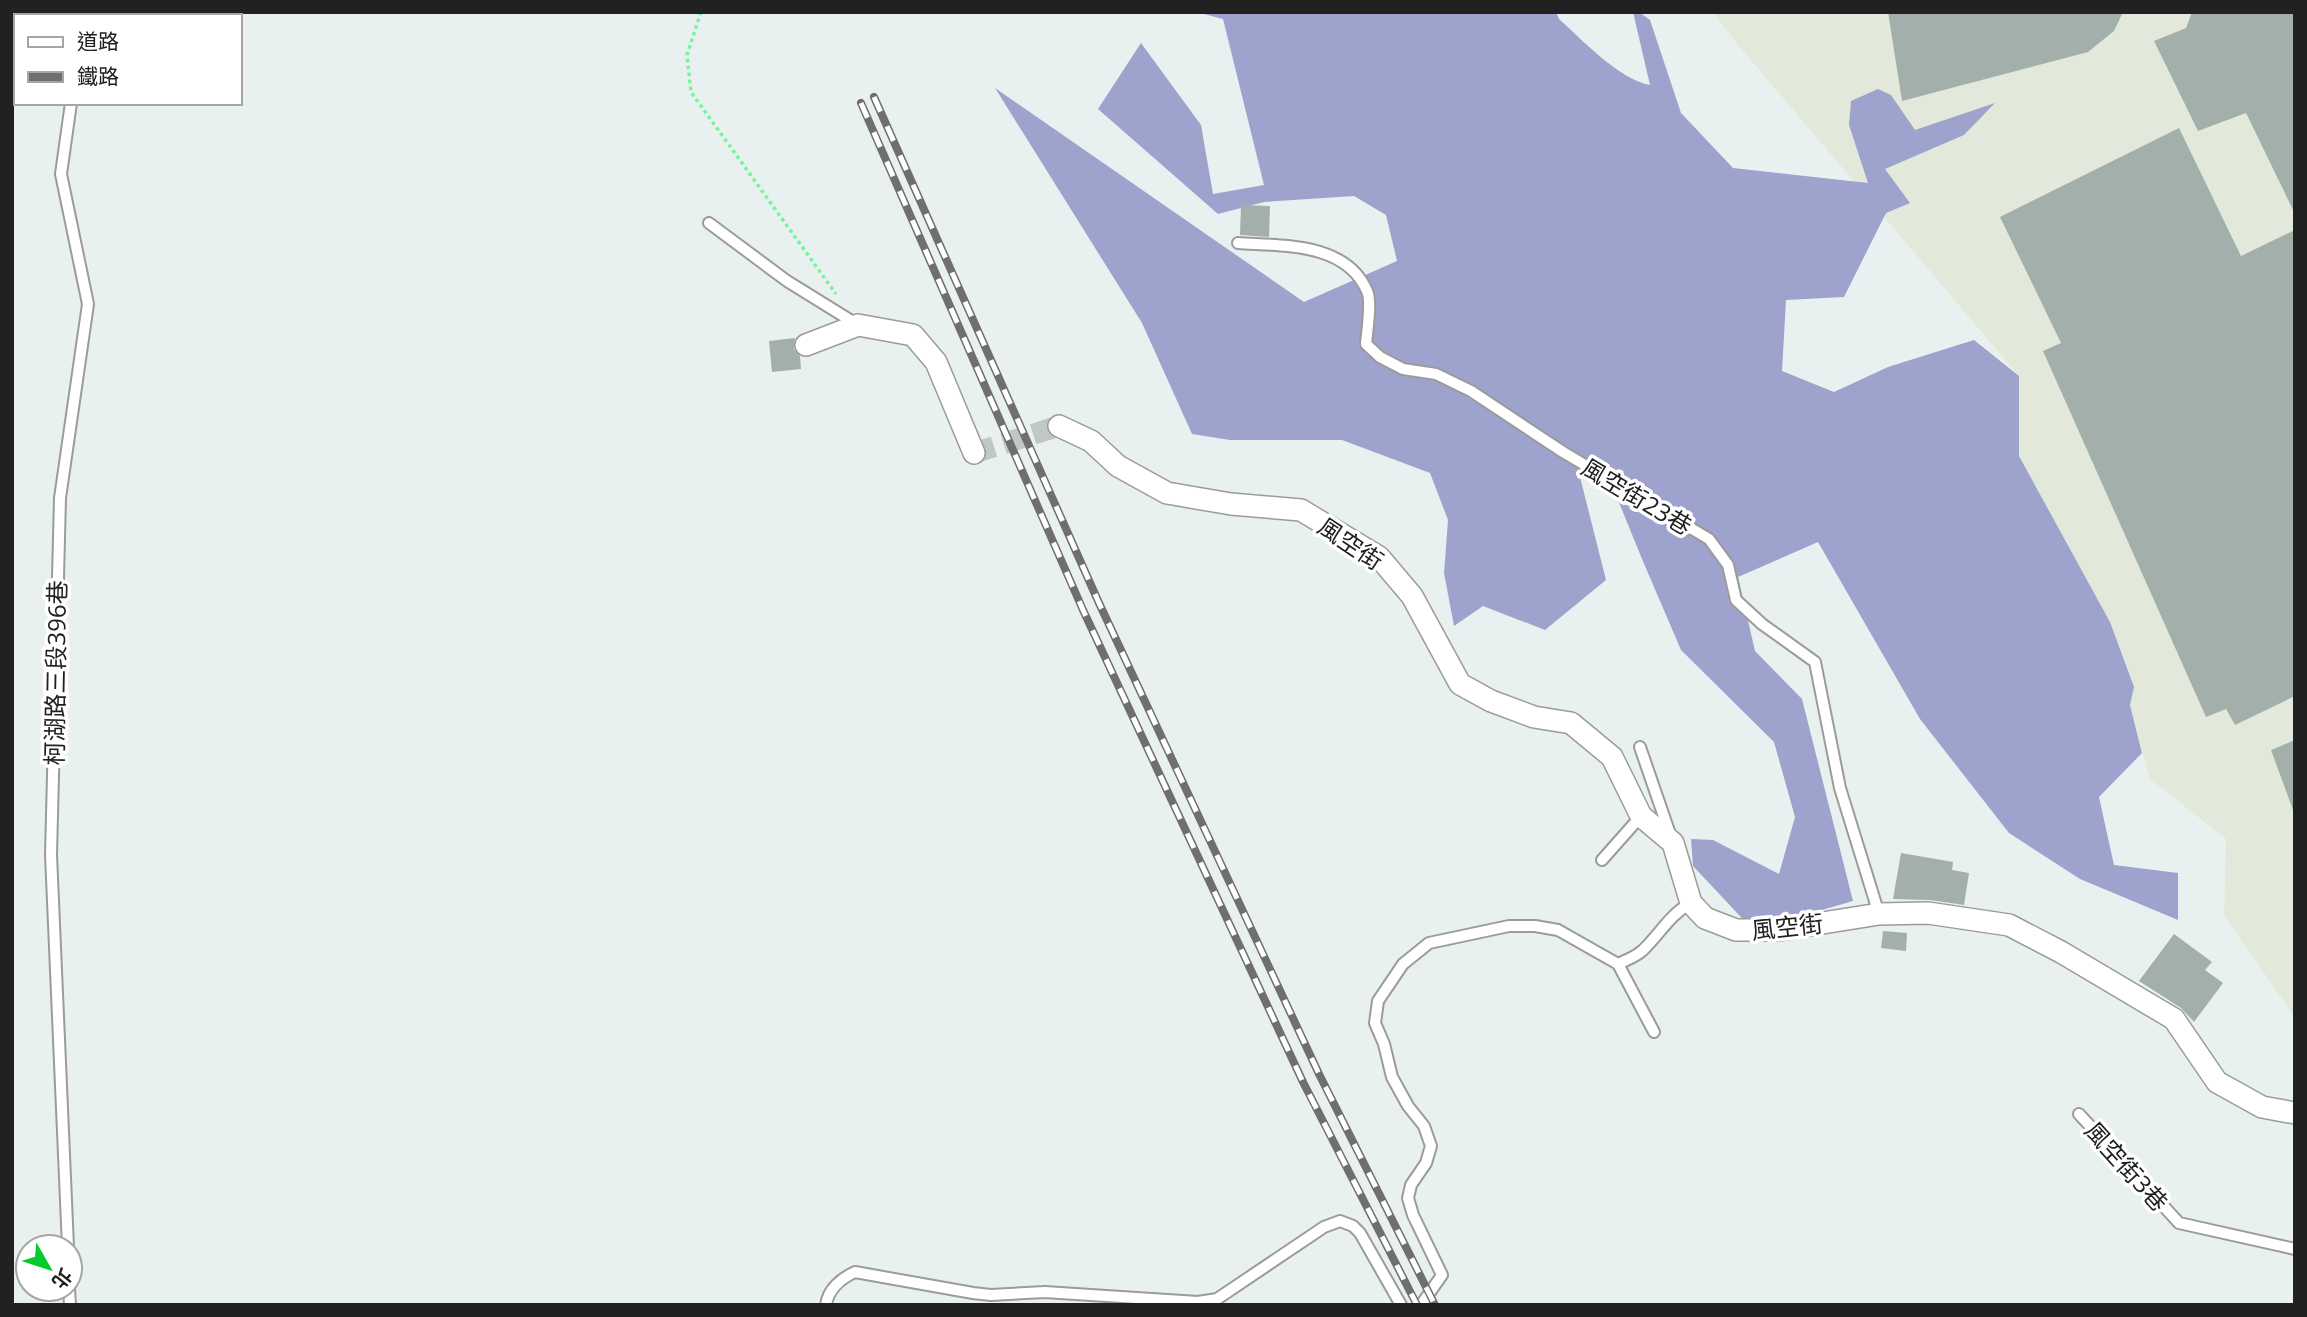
<svg xmlns="http://www.w3.org/2000/svg" width="2307" height="1317" font-family="'Open Sans','Noto Sans TC',sans-serif">
	<rect width="100%" height="100%" fill="#e8f1ef"/>
	<path fill="#e3e9da" d="M1713,12H2295V1018L2224,915L2226,839L2150,779L2130,705L2134,687L2110,622L2019,456V376L1738,45Z"/>
	<path fill="#9ea3ce" d="M1196,12H1556L1559,19C1581,39 1620,80 1650,85L1633,12H1639L1650,20L1681,113L1733,168L1868,183L1849,125L1851,101L1878,89L1891,95L1915,130L1995,103L1964,135L1885,169L1910,203L1886,213L1844,297L1786,300L1782,371L1834,392L1888,367L1974,340L2019,376V456L2110,622L2134,687L2130,705L2142,753L2099,797L2114,865L2178,873V920L2080,879L2009,833L1920,719L1818,542L1738,577L1755,651L1802,699L1853,901L1753,930L1693,866L1691,839L1713,840L1779,874L1795,817L1774,742L1681,650L1642,559L1605,468L1578,469L1606,580L1545,630L1483,606L1454,626L1444,573L1448,520L1430,473L1342,440H1230L1192,434L1142,323L995,88L1304,302L1397,261L1386,215L1354,196L1264,202L1218,214L1098,109L1141,43L1201,125L1213,194L1264,185L1223,19Z"/>
	<g fill="#a3afab">
		<path d="M1888,12H2123L2114,31L2088,52L1902,101Z"/>
		<path d="M2192,12H2295V214L2246,113L2198,131L2154,41L2186,28Z"/>
		<path d="M2179,128L2241,256L2295,230V696L2235,725L2226,709L2206,717L2043,351L2061,343L2000,217Z"/>
		<path d="M1241,205L1270,206L1269,237L1240,235Z"/>
		<path d="M795,338L794,349L800,356L801,369L772,372L769,341Z"/>
		<path d="M2295,740V810H2293L2271,750Z"/>
		<path d="M1901,853L1953,862L1952,870L1969,873L1964,905L1930,900L1893,899Z"/>
		<path d="M1883,931L1907,933L1906,951L1881,948Z"/>
		<path d="M2174,934L2212,962L2205,970L2223,983L2194,1022L2181,1008L2139,981Z"/>
	</g>
	<g fill="none" stroke-linecap="round" stroke-linejoin="round">
		<path stroke="#c0c7c6" stroke-width="21" stroke-dasharray="21 10" stroke-linecap="butt" d="M974,453L1059,426"/>
		<g stroke="#9b9b9b" stroke-width="14">
			<g id="service">
				<path d="M74,12V16"/>
				<path d="M709,223L787,281L858,325"/>
				<path d="M1238,243C1282,246 1346,242 1367,291C1372,301 1367,332 1366,344L1380,357L1403,369L1436,374L1471,391L1563,452L1709,539L1728,565L1736,600L1762,624L1815,662L1840,788L1879,914"/>
				<path d="M1640,747L1671,837"/>
				<path d="M1602,860L1641,816"/>
				<path d="M1618,964L1654,1032"/>
				<path d="M2079,1114L2179,1223L2295,1249"/>
				<path d="M68,1247L51,855L60,498L88,304L61,174L71,103"/>
				<path d="M69,1289L70,1305"/>
				<path d="M826,1305C828,1289 842,1278 855,1272L973,1293L991,1295L1045,1292L1198,1302L1217,1299L1324,1227L1340,1221L1353,1226L1360,1233L1401,1305"/>
				<path d="M1421,1305L1442,1275L1413,1215L1408,1198L1411,1185L1426,1163L1431,1146L1424,1126L1408,1106L1392,1077L1384,1044L1375,1023L1378,1001L1403,964L1429,943L1509,926H1535L1558,930L1618,964C1626,960 1636,957 1643,950C1660,934 1669,915 1691,903"/>
			</g>
		</g>
		<g stroke="#9b9b9b" stroke-width="24">
			<g id="minor">
				<path d="M806,345L858,325L913,335L936,362L974,453"/>
				<path d="M1059,426L1091,441L1118,466L1167,493L1231,504L1301,510L1379,557L1412,596L1460,684L1491,701L1534,717L1571,723L1612,757L1641,816L1673,843L1691,903L1705,918L1736,930H1779L1879,914L1928,913L2009,925L2061,952L2174,1019L2217,1082L2262,1107L2295,1113"/>
			</g>
		</g>
		<path stroke="#74f59b" stroke-width="3.5" stroke-dasharray="3.5 3.5" stroke-linecap="butt" d="M701,12L687,55L691,92L836,294"/>
		<use href="#service" stroke="#fff" stroke-width="10"/>
		<use href="#minor" stroke="#fff" stroke-width="21"/>
		<g stroke="#6f6f6f" stroke-width="8">
			<g id="rail">
				<path d="M874,97L1099,603L1319,1074L1435,1305"/>
				<path d="M861,103L1083,610L1303,1082L1417,1305"/>
			</g>
		</g>
		<use href="#rail" stroke="#fff" stroke-width="5" stroke-dasharray="16" stroke-linecap="butt"/>
	</g>
	<g text-anchor="middle" dominant-baseline="central" stroke-width="7" stroke-linejoin="round" paint-order="stroke">
		<g font-size="24" fill="#212121" stroke="#fff">
			<text transform="translate(1637 496) rotate(31)">風空街23巷</text>
			<text transform="translate(1351 543) rotate(34)">風空街</text>
			<text transform="translate(55 673) rotate(-89)">柯湖路三段396巷</text>
			<text transform="translate(1787 926) rotate(-6)">風空街</text>
			<text transform="translate(2127 1166) rotate(48)">風空街3巷</text>
		</g>
	</g>
	<rect width="2307" height="1317" fill="none" stroke="#212121" stroke-width="28"/>
	<rect x="14" y="14" width="228" height="91" fill="#ffffff" stroke="#a6a6a6" stroke-width="2"/>
	<rect x="28" y="37" width="35" height="10" fill="#ffffff" stroke="#a6a6a6" stroke-width="2"/>
	<text x="77" y="49" font-size="21" fill="#212121">道路</text>
	<rect x="28" y="72" width="35" height="10" fill="#6f6f6f" stroke="#a6a6a6" stroke-width="2"/>
	<text x="77" y="84" font-size="21" fill="#212121">鐵路</text>
	<g transform="translate(49 1268) rotate(129)"><circle r="33" fill="#ffffff" stroke="#a6a6a6" stroke-width="2"/>
	<path d="M0-5L12 26L0 18L-12 26Z" fill="#07ca2d"/>
	<text y="-10" font-size="19" font-weight="bold" text-anchor="middle" fill="#212121">北</text>
	</g>
</svg>
